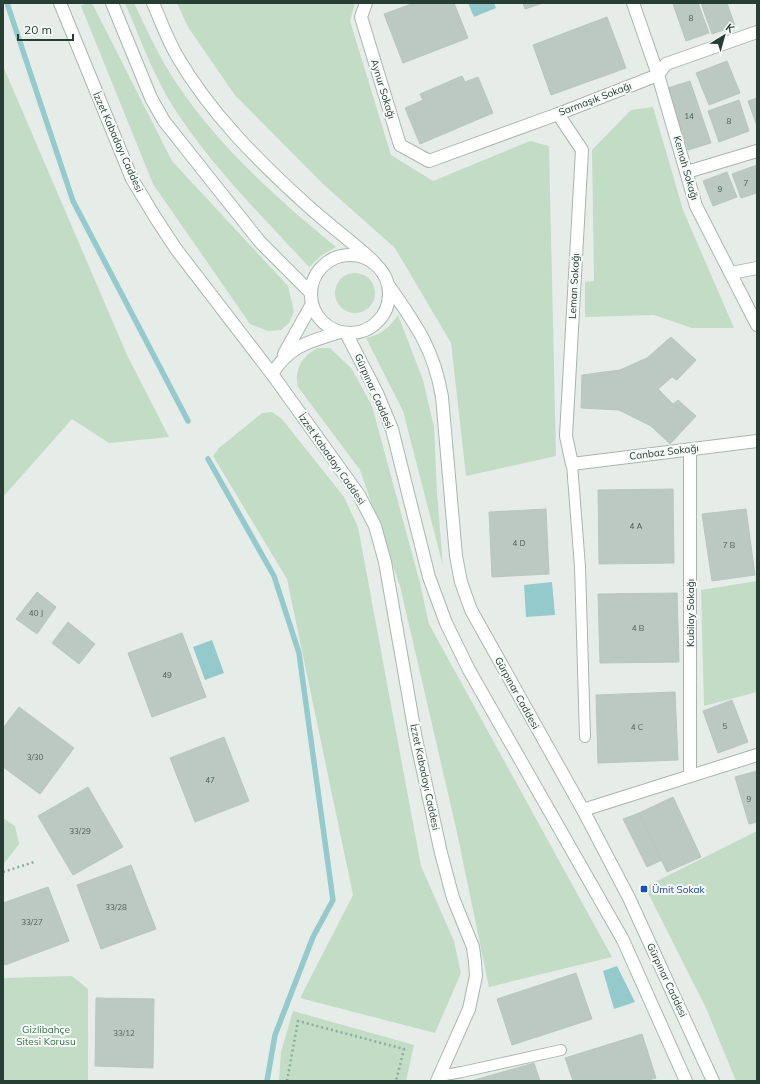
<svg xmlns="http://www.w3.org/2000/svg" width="760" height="1084" font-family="Mulish,sans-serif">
	<rect width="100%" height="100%" fill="#e6ede9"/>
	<g fill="#c2dcc5">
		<path d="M86,3H92L172,161L288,286L294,312L289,323L281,330L268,331L250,324L153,184L81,6Z"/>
		<path d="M125,3H134C147,30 159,57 175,81C219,147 276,198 336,247L322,255L309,267C262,216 211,166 174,108C153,75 140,38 125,3Z"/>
		<path d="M177,3H355L350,21L391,155L433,181L530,141L549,146L556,456L466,476L451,343L395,248L323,184L234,94L188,27Z"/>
		<path d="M3,66L127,355L169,437L109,443L72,419L3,497Z"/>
		<path d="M653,107L683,210L734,328H692L654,315L585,317V282L594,281L592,150L631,110Z"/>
		<circle cx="355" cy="293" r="20"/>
		<path d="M398,315L423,380L434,427L437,493L443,566L403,411L366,338C382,334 389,328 398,315Z"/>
		<path d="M318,348H330L352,369L372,406L420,583L429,624L612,957L489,987L456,828L400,586L360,470L298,387C294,369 302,356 318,348Z"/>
		<path d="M272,412L282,419L344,497L358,527L421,866L454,941L461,973L435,1033L300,998L353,895L287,579L213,456L219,448L262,413Z"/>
		<path d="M757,581V692L704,706L701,590Z"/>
		<path d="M3,818L15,826L19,844L3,865Z"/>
		<path d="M757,831V1081H736L706,1008L645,887Z"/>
		<path d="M72,976L88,989V1081H3V978Z"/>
		<path d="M293,1011L414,1045L406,1081H279L281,1052Z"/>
	</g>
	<g fill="#95cacc">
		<path d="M468,3H494L496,8L474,17Z"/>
		<path d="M552,582L555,615L526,617L524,585Z"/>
		<path d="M212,640L224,673L205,680L193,647Z"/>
		<path d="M617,966L635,1002L614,1009L603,971Z"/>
	</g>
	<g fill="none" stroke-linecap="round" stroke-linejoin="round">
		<g stroke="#95cacc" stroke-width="5.5">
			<path d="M7,3L73,201L188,421"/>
			<path d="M208,459L274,576L299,653L333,900L313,937L275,1035L267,1081"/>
		</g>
	</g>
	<g fill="#bcc8c2" stroke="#b9c6bf">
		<path d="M414,3H454L468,38L403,63L384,14Z"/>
		<path d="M523,3H543L525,9Z"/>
		<path d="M676,3H698L709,33L686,41L673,4Z"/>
		<path d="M701,3H727L735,26L712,34Z"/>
		<path d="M607,17L626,68L551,95L533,45Z"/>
		<path d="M727,61L740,93L709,105L696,73Z"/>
		<path d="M462,76L465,82L478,77L493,113L420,144L405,108L423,100L420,94Z"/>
		<path d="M690,81L711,143L688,150L668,88Z"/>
		<path d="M757,98V126L748,101Z"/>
		<path d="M739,100L749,131L719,142L708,111Z"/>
		<path d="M757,165V193L741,198L732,174Z"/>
		<path d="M727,172L737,197L713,206L703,181Z"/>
		<path d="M671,337L696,360L677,380L672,377L658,389L673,404L678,400L696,416L670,444L651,426L619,410L581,408L582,375L620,370L647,358Z"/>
		<path d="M673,489L674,563L599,564L598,490Z"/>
		<path d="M546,509L549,574L492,577L489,512Z"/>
		<path d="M746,509L755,575L712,581L702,514Z"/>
		<path d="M37,592L56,607L37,634L16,619Z"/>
		<path d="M677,593L679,662L600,663L598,594Z"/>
		<path d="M68,622L95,644L79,664L52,643Z"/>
		<path d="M182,633L206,697L152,717L128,653Z"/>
		<path d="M675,692L678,760L598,763L596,695Z"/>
		<path d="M732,700L748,742L718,753L703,711Z"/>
		<path d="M19,707L74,748L40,794L3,767V728Z"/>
		<path d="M224,737L249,801L195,822L170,758Z"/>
		<path d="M757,771V822L749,824L735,777Z"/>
		<path d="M88,787L123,847L73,875L38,816Z"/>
		<path d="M673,797L701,857L667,872L639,813Z"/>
		<path d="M639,813L662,860L647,867L623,819Z"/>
		<path d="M131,865L156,929L101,949L77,885Z"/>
		<path d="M48,887L69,941L5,965L3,961V903Z"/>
		<path d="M576,973L592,1019L512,1045L497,999Z"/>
		<path d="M96,998L154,999L153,1068L95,1066Z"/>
		<path d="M642,1034L656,1078L645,1081H573L565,1058Z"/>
		<path d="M534,1063L540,1081H471Z"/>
	</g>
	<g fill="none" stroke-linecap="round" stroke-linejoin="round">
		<g stroke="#a9b5af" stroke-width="12">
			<g id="lane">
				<path d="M572,464L580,567L585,737"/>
				<path d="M439,1076L462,1072L561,1050"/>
			</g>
		</g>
		<g stroke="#a9b5af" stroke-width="14">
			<g id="street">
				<path d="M366,3L361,17L400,145L429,161L558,114L658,75L666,64L757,32"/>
				<path d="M633,3L658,75L696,206L757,325"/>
				<path d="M558,114L582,150L566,436L572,464L757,441"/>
				<path d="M687,172L757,151"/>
				<path d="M731,273L757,268"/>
				<path d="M690,449V776"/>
				<path d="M583,810L757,755"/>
			</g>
		</g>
		<g stroke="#a6b8af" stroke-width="14">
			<g id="secondary">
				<path d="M60,3L132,179L155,217L176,249L272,374L359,495L375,526L385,562L416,739L441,853L453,898L473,947L475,962L476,976L469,1009L437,1081"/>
				<path d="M112,3L151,98L164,121L260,242L311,293"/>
				<path d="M153,3C161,21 167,39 177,56C210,113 259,162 308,206C330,226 354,243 375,263"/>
				<circle cx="350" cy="294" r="39"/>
				<path d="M389,286C416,325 434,349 442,397L456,556L461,582L471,610L583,810L629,898L713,1081"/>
				<path d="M346,333L377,393L392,429L429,577L446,623L469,670L623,940L686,1081"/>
				<path d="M284,354L312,304"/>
				<path d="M272,374C290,345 309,342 340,332"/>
			</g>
		</g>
		<g stroke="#8aad9e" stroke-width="2.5" stroke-dasharray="2 3" stroke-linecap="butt">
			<path d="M3,872L34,862"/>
			<path d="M287,1081L298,1021L404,1049L396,1081"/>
		</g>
		<use href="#lane" stroke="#fff" stroke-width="10"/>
		<use href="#street" stroke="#fff" stroke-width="12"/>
		<use href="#secondary" stroke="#fff" stroke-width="12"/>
	</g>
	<rect fill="#1a4fb4" stroke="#f6faf8" stroke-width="1.5" x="640" y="885" width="8" height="8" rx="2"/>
	<g text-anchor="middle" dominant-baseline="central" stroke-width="4" stroke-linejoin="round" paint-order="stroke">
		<g font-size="8" fill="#4c6058">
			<text x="691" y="18">8</text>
			<text x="689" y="116">14</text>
			<text x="729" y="121">8</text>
			<text x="746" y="183">7</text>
			<text x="720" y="189">9</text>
			<text x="636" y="526">4 A</text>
			<text x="519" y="543">4 D</text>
			<text x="729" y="545">7 B</text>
			<text x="36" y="613">40 J</text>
			<text x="638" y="628">4 B</text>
			<text x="167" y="675">49</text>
			<text x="725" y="726">5</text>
			<text x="637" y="727">4 C</text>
			<text x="35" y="757">3/30</text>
			<text x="210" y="780">47</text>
			<text x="749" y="799">9</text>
			<text x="80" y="831">33/29</text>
			<text x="116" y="907">33/28</text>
			<text x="32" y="922">33/27</text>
			<text x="124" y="1033">33/12</text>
		</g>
		<g font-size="10" fill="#273e35" stroke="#f6faf8">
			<text transform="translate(383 89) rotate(73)">Aynur Sokağı</text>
			<text transform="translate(595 99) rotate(-21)">Sarmaşık Sokağı</text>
			<text transform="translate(118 142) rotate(66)">İzzet Kabadayı Caddesi</text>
			<text transform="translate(686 168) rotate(74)">Kemah Sokağı</text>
			<text transform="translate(574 286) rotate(-87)">Leman Sokağı</text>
			<text transform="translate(374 391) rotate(66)">Gürpınar Caddesi</text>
			<text transform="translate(664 452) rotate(-7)">Canbaz Sokağı</text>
			<text transform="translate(332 459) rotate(55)">İzzet Kabadayı Caddesi</text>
			<text transform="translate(690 613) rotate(-90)">Kubilay Sokağı</text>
			<text transform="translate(517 693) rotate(61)">Gürpınar Caddesi</text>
			<text transform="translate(425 777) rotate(78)">İzzet Kabadayı Caddesi</text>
			<text transform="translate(667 980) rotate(65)">Gürpınar Caddesi</text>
		</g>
		<g font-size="10" fill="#164399" stroke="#f6faf8" text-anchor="start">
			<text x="652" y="889">Ümit Sokak</text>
		</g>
		<g font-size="10" fill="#357045" stroke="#f6faf8">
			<text x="46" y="1029">Gizlibahçe<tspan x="46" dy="12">Sitesi Korusu</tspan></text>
		</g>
	</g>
	<rect width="760" height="1084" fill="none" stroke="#273e35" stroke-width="8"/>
	<g transform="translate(724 36) rotate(37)" stroke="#f6faf8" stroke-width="3" paint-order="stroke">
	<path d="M0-3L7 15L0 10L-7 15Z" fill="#273e35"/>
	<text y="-6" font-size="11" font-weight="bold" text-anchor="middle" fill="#273e35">K</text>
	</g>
	<path d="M18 34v6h55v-6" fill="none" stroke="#273e35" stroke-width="2"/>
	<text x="24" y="34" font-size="12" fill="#273e35" stroke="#f6faf8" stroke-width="3" paint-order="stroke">20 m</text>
</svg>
